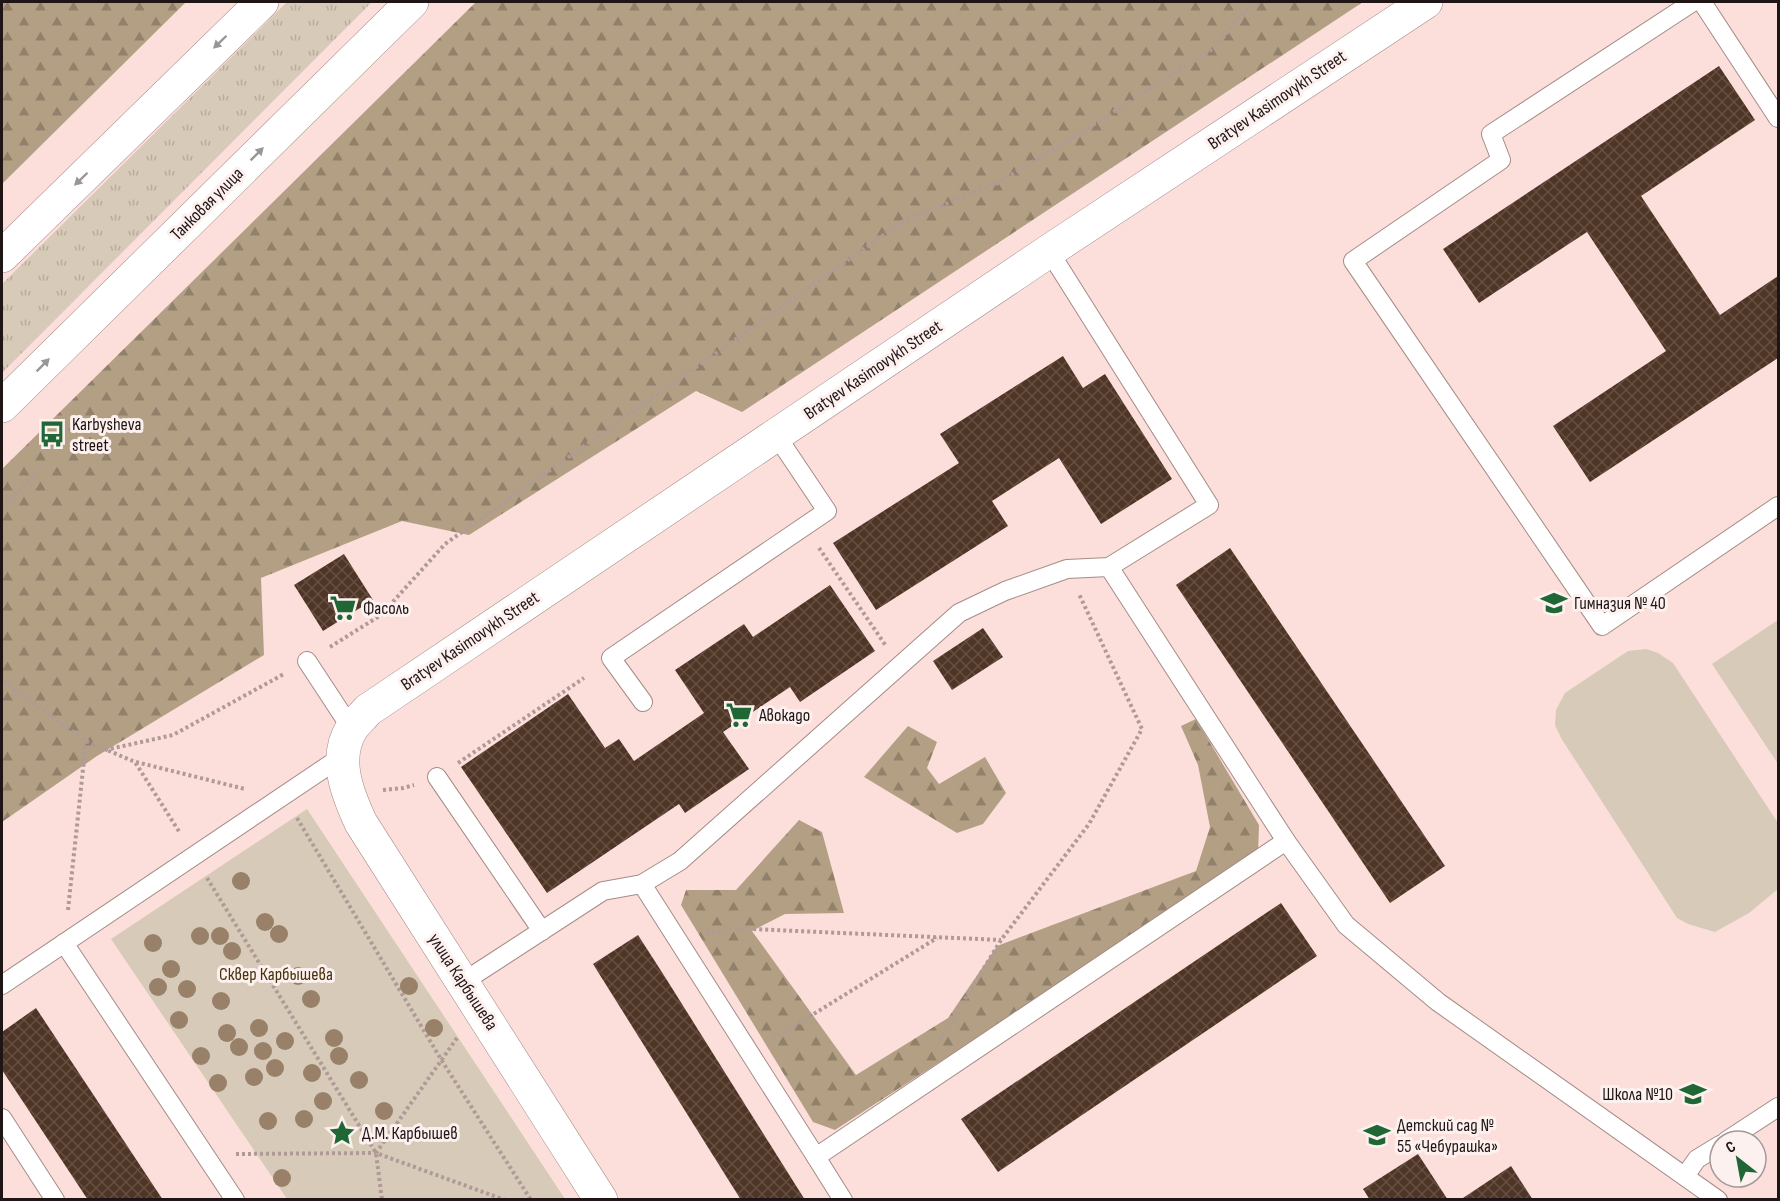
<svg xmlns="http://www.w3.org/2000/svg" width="1780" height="1201" font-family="'Sofia Sans Condensed',sans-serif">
	<defs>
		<pattern id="grass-tufts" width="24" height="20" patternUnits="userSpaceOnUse" patternTransform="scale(1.5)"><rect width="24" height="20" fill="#d7cab8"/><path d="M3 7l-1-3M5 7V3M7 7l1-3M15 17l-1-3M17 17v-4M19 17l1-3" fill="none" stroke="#b8ad9d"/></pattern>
		<pattern id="forest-firs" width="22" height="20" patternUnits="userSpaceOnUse" patternTransform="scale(1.5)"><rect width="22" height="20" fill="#b3a084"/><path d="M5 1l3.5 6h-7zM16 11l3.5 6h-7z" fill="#91816b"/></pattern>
		<pattern id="building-cross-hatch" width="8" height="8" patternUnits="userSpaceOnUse" patternTransform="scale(1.5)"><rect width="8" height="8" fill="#4e3525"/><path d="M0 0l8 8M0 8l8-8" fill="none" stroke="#644f42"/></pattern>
	</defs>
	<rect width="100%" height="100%" fill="#fcdfdb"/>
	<path fill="url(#grass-tufts)" d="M287,2H372L2,373V284Z"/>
	<g fill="url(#forest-firs)">
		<path d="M2,2H186L2,184Z"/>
		<path d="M476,2H1363L742,412L696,391L469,535L402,521L261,578L264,655L97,756L2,822V469Z"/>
		<path d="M1196,719L1259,825L1258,855L835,1130L813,1122L681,905L686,890H736L799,820L822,832L844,913L785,914L752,931L856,1075L948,1018L997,946L1196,871L1210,827L1198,765L1181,726Z"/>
		<path d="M908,726L937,742L927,768L939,784L985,757L1006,793L983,824L957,833L864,777Z"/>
	</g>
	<g fill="#d7cab8">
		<path d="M1778,620V764L1712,664Z"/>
		<path d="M1646,649L1658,653L1673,663L1778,823V889L1749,913L1715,932L1688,924L1677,918L1561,738L1555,725L1556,710L1565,693L1628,651Z"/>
		<path d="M307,809L565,1199H287L111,939Z"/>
	</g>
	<g fill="url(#building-cross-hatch)">
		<path d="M1719,66L1755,120L1641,196L1720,315L1778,276V358L1590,482L1553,426L1666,351L1587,232L1479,303L1443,249Z"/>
		<path d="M1063,356L1083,388L1105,374L1172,479L1101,524L1059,458L992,501L1008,526L876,610L833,543L959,463L940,434Z"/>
		<path d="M1230,548L1445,866L1390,903L1176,585Z"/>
		<path d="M344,554L373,600L323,631L294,585Z"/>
		<path d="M830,585L875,651L800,702L790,687L723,732L749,769L685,813L679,804L547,893L461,767L568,694L605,748L619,739L634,761L704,713L675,670L744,624L753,637Z"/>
		<path d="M983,628L1003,657L952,690L933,661Z"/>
		<path d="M1281,903L1317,956L998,1172L961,1119Z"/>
		<path d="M638,935L665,977L805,1200H741L593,964Z"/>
		<path d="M36,1008L163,1200H88L2,1070V1032Z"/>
		<path d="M1418,1154L1448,1200H1370L1363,1189Z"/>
		<path d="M1511,1166L1533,1200H1460Z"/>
	</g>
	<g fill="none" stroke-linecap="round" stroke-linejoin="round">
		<g stroke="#a58b86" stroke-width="20">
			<g id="service">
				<path d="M1693,2L1491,134L1501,160L1353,261L1602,626L1778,506"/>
				<path d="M1702,2L1778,118"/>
				<path d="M307,661L351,728"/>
				<path d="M643,702L611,658L827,511L776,435"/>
				<path d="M437,777L542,931"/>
				<path d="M1286,841L1346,925L1438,1002L1718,1200"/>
				<path d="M642,884L816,1157L1286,841L1109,567"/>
				<path d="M64,943L235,1200"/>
				<path d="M463,982L603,891L642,884L680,861L959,613L1005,591L1067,569L1109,567L1209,505L1049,251"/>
				<path d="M2,985L341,757"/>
				<path d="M2,1118L55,1200"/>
				<path d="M1726,1141L1778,1107"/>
				<path d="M816,1157L843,1200"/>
				<path d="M1685,1176L1697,1159L1720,1145"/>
			</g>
		</g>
		<g stroke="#a58b86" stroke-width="34">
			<path id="minor" d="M601,1200L361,823C347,793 333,758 352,728C356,722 363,716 368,710L1049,251L1426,2"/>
		</g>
		<g stroke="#a58b86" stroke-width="34">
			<g id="secondary">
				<path d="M2,256L262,2"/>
				<path d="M2,406L412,2"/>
			</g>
		</g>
		<g stroke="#b09a97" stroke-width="4" stroke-dasharray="3 3" stroke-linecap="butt">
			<path d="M2,508L41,467"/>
			<path d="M819,548L886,646"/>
			<path d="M330,647L381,615L445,544L905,220L998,183L1085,130L1214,48L1245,12L1261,2"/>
			<path d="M2,675L7,684L86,741L135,762L180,833"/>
			<path d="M105,750L173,735L284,674"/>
			<path d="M136,762L245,789"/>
			<path d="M458,763L584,678"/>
			<path d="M383,790L403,788L414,785"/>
			<path d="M297,818L442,1061L531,1200"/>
			<path d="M207,878L376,1153L382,1200"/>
			<path d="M68,910L86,741"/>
			<path d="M706,934L729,928L1001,940"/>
			<path d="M457,1038L376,1153L505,1200"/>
			<path d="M773,1039L937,938"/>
			<path d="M940,1040L1001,940L1089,824L1142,729L1079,594"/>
			<path d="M236,1154L375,1153"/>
		</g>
		<use href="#service" stroke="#fff" stroke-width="18"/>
		<use href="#minor" stroke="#fff" stroke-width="33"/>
		<use href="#secondary" stroke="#fff" stroke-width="33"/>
	</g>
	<g fill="#988069">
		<circle cx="241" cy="881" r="9"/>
		<circle cx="265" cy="922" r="9"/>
		<circle cx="279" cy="934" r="9"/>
		<circle cx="200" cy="936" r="9"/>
		<circle cx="220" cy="936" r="9"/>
		<circle cx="153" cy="943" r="9"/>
		<circle cx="232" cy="951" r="9"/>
		<circle cx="171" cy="969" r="9"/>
		<circle cx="298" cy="976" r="9"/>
		<circle cx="409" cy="986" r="9"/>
		<circle cx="158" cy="987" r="9"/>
		<circle cx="187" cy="989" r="9"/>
		<circle cx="311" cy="999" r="9"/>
		<circle cx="221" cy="1001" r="9"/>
		<circle cx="179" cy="1020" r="9"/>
		<circle cx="259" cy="1028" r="9"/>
		<circle cx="434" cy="1028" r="9"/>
		<circle cx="227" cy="1033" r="9"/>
		<circle cx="334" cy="1038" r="9"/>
		<circle cx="285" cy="1041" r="9"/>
		<circle cx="239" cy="1047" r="9"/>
		<circle cx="263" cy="1051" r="9"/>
		<circle cx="201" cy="1056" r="9"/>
		<circle cx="339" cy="1056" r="9"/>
		<circle cx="275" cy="1068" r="9"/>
		<circle cx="312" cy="1073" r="9"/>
		<circle cx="254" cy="1077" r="9"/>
		<circle cx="359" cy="1080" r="9"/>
		<circle cx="218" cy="1083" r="9"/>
		<circle cx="323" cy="1101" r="9"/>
		<circle cx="384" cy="1111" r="9"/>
		<circle cx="304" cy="1119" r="9"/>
		<circle cx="268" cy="1121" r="9"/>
		<circle cx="282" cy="1178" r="9"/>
	</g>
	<defs><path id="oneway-solid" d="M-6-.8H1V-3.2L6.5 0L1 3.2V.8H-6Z" transform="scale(1.5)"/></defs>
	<g fill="#9a9695">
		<use href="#oneway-solid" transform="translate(220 42) rotate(136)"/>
		<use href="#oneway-solid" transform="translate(257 154) rotate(-45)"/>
		<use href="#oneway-solid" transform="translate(81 179) rotate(136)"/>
		<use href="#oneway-solid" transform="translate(43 365) rotate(-45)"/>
	</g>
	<defs>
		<g id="bus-bare" transform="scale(2.07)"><path d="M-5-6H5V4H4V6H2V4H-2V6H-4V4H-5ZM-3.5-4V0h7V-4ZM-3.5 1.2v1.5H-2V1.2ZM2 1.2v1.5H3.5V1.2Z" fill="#1f6734" stroke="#fdf1ef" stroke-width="2.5" paint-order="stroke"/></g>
		<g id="school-bare" transform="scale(2.07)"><path d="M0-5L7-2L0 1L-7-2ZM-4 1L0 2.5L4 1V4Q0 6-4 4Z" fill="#1f6734" stroke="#fdf1ef" stroke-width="2.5" paint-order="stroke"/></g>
		<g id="supermarket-bare" transform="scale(2.07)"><path d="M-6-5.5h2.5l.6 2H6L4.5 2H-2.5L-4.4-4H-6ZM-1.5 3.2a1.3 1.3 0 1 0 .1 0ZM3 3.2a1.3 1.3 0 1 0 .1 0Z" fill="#1f6734" stroke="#fdf1ef" stroke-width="2.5" paint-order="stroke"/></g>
		<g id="sight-bare" transform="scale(2.07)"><path d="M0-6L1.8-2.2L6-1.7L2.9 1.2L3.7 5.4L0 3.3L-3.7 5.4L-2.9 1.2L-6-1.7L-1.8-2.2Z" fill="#1f6734" stroke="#fdf1ef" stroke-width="2.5" paint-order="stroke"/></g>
	</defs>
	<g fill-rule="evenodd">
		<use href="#bus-bare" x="52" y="434"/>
		<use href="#school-bare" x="1554" y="603"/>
		<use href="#supermarket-bare" x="343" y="608"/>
		<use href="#supermarket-bare" x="739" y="715"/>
		<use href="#school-bare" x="1693" y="1094"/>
		<use href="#sight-bare" x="342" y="1133"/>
		<use href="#school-bare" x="1377" y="1135"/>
	</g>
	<g text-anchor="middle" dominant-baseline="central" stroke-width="6" stroke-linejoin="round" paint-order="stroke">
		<g font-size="18" fill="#1f1514" stroke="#fdf1ef">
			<text transform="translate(1277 100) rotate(-34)">Bratyev Kasimovykh Street</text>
			<text transform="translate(207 204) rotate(-45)">Танковая улица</text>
			<text transform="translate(873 370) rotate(-34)">Bratyev Kasimovykh Street</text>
			<text transform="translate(470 641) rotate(-34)">Bratyev Kasimovykh Street</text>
			<text transform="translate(463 982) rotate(57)">улица Карбышева</text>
		</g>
		<g font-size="18" fill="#1f1514" stroke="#fdf1ef" text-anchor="start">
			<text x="72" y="424">Karbysheva<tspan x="72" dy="21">street</tspan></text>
			<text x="1574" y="603">Гимназия № 40</text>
			<text x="363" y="608">Фасоль</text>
			<text x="759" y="715">Авокадо</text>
			<text x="1673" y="1094" text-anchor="end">Школа №10</text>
			<text x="1397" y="1125">Детский сад №<tspan x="1397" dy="21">55 «Чебурашка»</tspan></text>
			<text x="362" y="1133">Д.М. Карбышев</text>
		</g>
		<g font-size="18" fill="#47320c" stroke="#fdf1ef">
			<text x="276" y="974">Сквер Карбышева</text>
		</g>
	</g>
	<rect width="1780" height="1201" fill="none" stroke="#1f1514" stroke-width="6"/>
	<g transform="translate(1738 1159) rotate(329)"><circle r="28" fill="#fdf1ef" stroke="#a49997" stroke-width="1.5"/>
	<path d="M0-4.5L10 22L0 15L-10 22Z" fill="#1f6734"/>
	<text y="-9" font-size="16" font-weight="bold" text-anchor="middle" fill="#1f1514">С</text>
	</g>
</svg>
